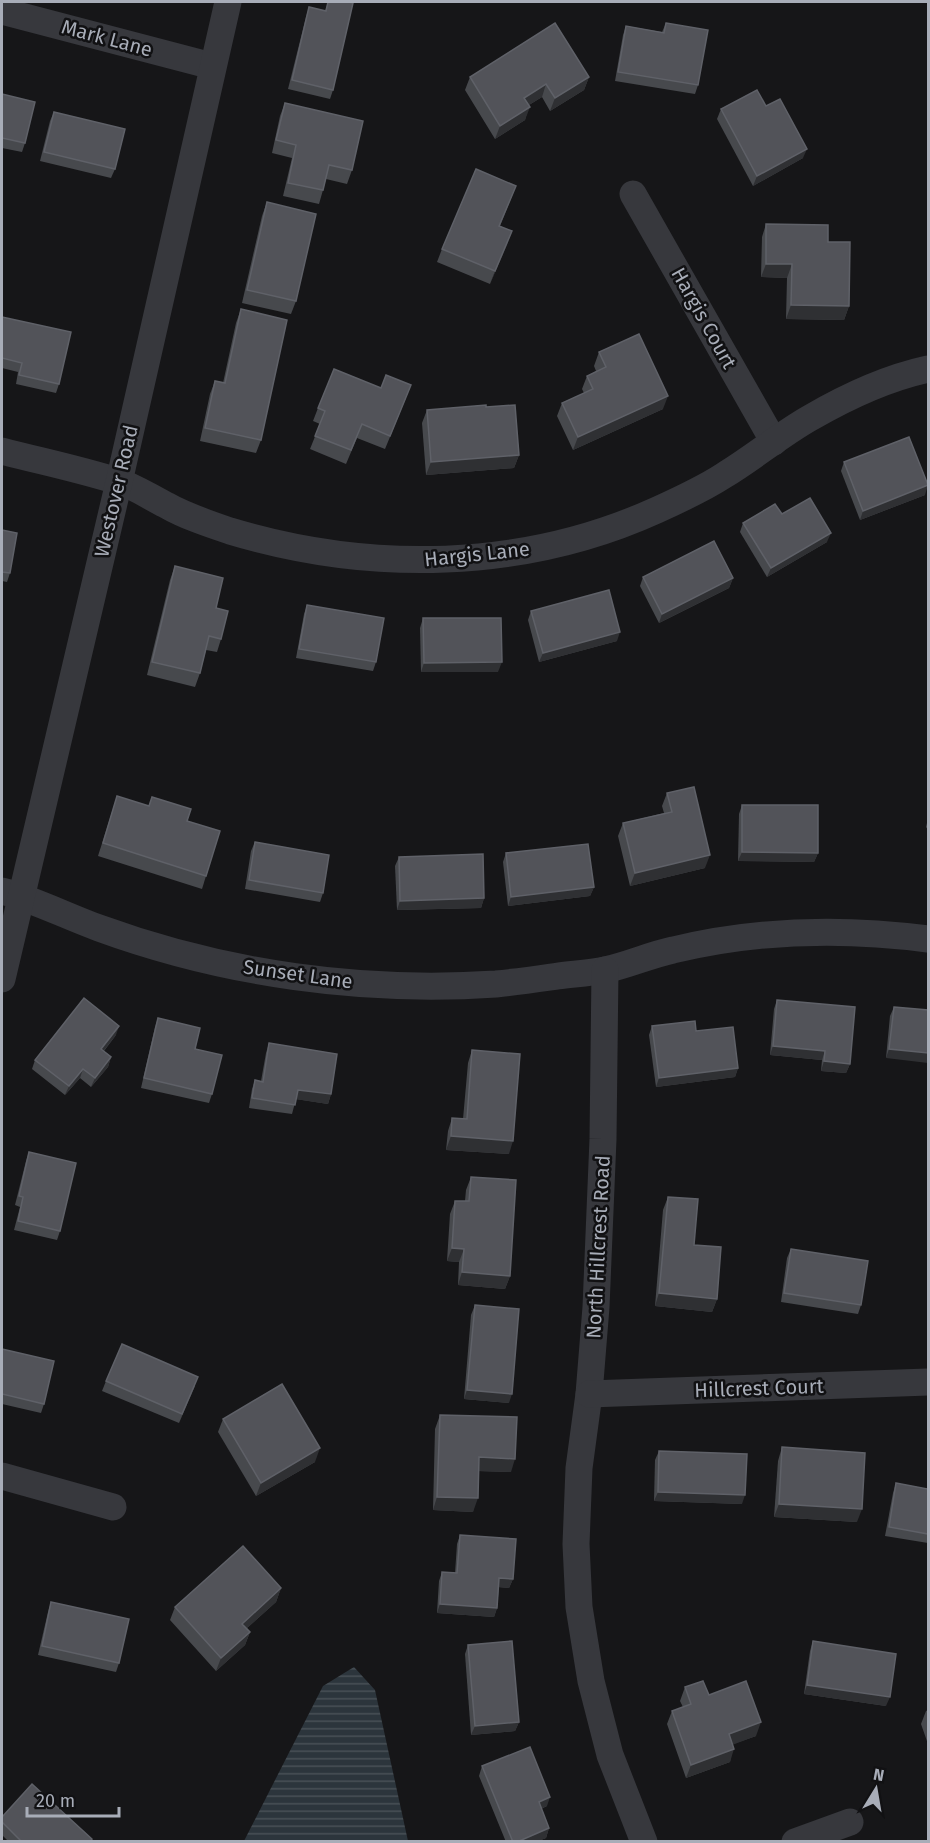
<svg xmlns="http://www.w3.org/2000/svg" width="930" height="1843" font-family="'Fira Sans',sans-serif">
	<defs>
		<pattern id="water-rules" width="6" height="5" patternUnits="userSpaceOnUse" patternTransform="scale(1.5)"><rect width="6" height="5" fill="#2c353c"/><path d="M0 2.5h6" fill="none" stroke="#485056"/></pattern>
	</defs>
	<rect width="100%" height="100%" fill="#161618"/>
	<path fill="url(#water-rules)" d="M354,1667L375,1690L408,1841H244L323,1686Z"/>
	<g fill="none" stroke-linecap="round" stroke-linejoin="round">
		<g stroke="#37383d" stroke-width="27">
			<path d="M2,11L212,66"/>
			<path d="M633,194L774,442"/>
			<path d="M2,451C40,461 79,469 117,481C134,486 150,497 166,505C185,516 209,524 230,531C370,573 523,571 657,510C679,500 703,489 723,476C753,458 780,435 810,418C846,397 887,378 928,369"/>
			<path d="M2,891C35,900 66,916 99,928C225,974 363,993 496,984C517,982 537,979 558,976C573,974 590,973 605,970C628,965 650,955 673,950C756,930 845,928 928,939"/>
			<path d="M605,970L603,1139L596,1307L589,1394L579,1468L576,1544L579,1607L591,1681L610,1755L644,1842"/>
			<path d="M2,979L119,482L228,2"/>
			<path d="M589,1394L928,1382"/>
			<path d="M2,1476L113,1507"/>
			<path d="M795,1842L850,1822"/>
		</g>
	</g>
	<g fill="#47494d">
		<path d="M328,2H349L333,90L330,99L288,89L306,17L309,7L325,11Z"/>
		<path d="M666,23L698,85L695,94L615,81L623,35L626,26L662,32Z"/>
		<path d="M470,77H589L584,90L550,111L542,97L529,105L525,120L495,139L465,90Z"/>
		<path d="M2,94L25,143L22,152L2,148Z"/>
		<path d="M285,103L352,170L347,184L326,179L323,190L319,204L283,196L292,158L272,153L280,116Z"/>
		<path d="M766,106L803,158L753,186L717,119L721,109Z"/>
		<path d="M54,112L115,169L111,178L40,161L50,121Z"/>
		<path d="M516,186L500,226L512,231L490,284L437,262L442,249Z"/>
		<path d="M267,202L296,301L291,314L242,303L262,216Z"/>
		<path d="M766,224L828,242L849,306L844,320L786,319L787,278L761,277L762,237Z"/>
		<path d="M928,250V273L927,272Z"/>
		<path d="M241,309L261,440L256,453L200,441L210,394L215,381L223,383L236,323Z"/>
		<path d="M2,317L59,384L56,393L16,384L18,372L2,368Z"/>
		<path d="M599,352L663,409L573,450L557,416L562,403L584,393L582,389L587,376L596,371L594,366Z"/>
		<path d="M406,398L385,449L357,438L346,464L310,449L320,424L313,421L318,408Z"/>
		<path d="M427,410L519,455L514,468L426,475L422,423Z"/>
		<path d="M844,462L925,495L860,520L841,471Z"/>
		<path d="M782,514L827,542L767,577L740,532L743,523Z"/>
		<path d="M2,530L10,573L7,582L2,581Z"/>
		<path d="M175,566L216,608L221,639L217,652L206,650L200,673L195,687L147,675L170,580Z"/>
		<path d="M643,577L733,578L729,588L659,623L640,586Z"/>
		<path d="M307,605L376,662L373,671L296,658L304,614Z"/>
		<path d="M531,611L617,641L539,662L528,620Z"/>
		<path d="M423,618L498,672H421L420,628Z"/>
		<path d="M667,793L705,868L630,886L618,836L623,823L664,813L662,806Z"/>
		<path d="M117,796L187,821L206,876L202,889L98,856Z"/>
		<path d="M742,805L818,853L814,862L738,861L739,814Z"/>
		<path d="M928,819V830L926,827Z"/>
		<path d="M255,842L323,893L320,902L245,889L251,851Z"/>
		<path d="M506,853L594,887L590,896L508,906L503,862Z"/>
		<path d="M399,857L484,898L481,908L397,910L395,866Z"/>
		<path d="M777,1000L850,1064L846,1073L821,1071L822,1060L770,1055L774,1009Z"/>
		<path d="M894,1007L928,1010L886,1058L890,1016Z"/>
		<path d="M158,1018L195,1049L212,1094L209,1103L141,1088L155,1027Z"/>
		<path d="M652,1026L696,1031L738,1068L735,1077L656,1087L649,1035Z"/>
		<path d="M116,1035L104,1051L111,1057L108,1067L91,1087L80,1078L65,1095L32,1069L35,1060Z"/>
		<path d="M269,1043L331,1094L328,1104L296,1099L292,1114L249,1108L252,1089L255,1080L261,1081L266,1053Z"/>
		<path d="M472,1050L509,1154L446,1150L448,1131L452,1118L463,1119L468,1063Z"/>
		<path d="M29,1152L60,1231L57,1240L14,1230L20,1207L15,1205L26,1161Z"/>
		<path d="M471,1177L510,1276L505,1289L458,1285L459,1262L447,1261L450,1214L455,1201H465L466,1190Z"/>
		<path d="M668,1197L694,1245L717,1299L712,1312L655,1306L663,1210Z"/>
		<path d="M791,1249L861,1305L858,1314L781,1302L787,1258Z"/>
		<path d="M475,1305L509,1403L464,1399L471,1315Z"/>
		<path d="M2,1349L44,1404L41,1413L2,1404Z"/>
		<path d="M106,1381L195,1386L179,1423L102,1391Z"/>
		<path d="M440,1415L511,1472L479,1471L473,1512L433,1510L435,1429Z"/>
		<path d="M223,1419L315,1462L256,1496L218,1432Z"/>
		<path d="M782,1447L857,1522L774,1517L778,1461Z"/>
		<path d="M659,1451L742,1504L654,1501L655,1460Z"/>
		<path d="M896,1483L928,1489V1543L885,1536L893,1493Z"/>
		<path d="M460,1535L513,1579L509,1588L499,1587L497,1608L494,1617L437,1613L439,1581L442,1572L455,1573L457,1544Z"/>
		<path d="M281,1588L276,1602L247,1628L250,1632L245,1645L216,1671L170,1620L175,1607Z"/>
		<path d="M51,1602L119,1663L116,1672L38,1655L48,1612Z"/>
		<path d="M813,1641L886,1706L804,1694L810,1651Z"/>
		<path d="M468,1645L519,1722L515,1731L471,1735L465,1654Z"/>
		<path d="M685,1687L709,1695L756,1736L733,1744L730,1762L686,1778L667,1724L672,1711L683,1707L680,1701Z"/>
		<path d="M928,1710V1744L921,1724L926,1711Z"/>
		<path d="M482,1766L547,1806L541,1809L549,1828L546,1838L536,1842H506L479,1776Z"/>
		<path d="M2,1817L91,1842H9L2,1835Z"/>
	</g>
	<g fill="#2f3033">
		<path d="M589,77L584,90L550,111L555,98Z"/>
		<path d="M546,84L542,97L519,111L524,98Z"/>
		<path d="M530,107L525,120L495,139L500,126Z"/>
		<path d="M807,149L803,158L753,186L757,176Z"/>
		<path d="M512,231L507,245L490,284L495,271Z"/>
		<path d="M766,264H792L787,278L761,277Z"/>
		<path d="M791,305L849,306L844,320L786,319Z"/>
		<path d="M668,396L663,409L573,450L578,437Z"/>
		<path d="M519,455L514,468L426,475L431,462Z"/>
		<path d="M928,485L925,495L860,520L863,511Z"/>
		<path d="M831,533L827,542L767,577L771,568Z"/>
		<path d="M733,578L729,588L659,623L662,614Z"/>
		<path d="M620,632L617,641L539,662L543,653Z"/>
		<path d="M502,662L498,672H421L424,663Z"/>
		<path d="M742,852L818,853L814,862L738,861Z"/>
		<path d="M710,855L705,868L630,886L635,873Z"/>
		<path d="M594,887L590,896L508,906L511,897Z"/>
		<path d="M484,898L481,908L397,910L400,901Z"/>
		<path d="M119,1026L116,1035L98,1058L101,1049Z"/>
		<path d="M773,1046L825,1051L822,1060L770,1055Z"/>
		<path d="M889,1049L928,1053V1063L886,1058Z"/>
		<path d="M111,1057L108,1067L91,1087L95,1078Z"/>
		<path d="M824,1061L850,1064L846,1073L821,1071Z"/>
		<path d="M738,1068L735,1077L656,1087L659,1078Z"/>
		<path d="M83,1069L80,1078L65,1095L69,1086Z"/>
		<path d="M298,1090L331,1094L328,1104L295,1099Z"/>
		<path d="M451,1136L513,1141L509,1154L446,1150Z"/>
		<path d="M452,1248L464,1249L459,1262L447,1261Z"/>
		<path d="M462,1272L510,1276L505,1289L458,1285Z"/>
		<path d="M659,1293L717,1299L712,1312L655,1306Z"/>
		<path d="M467,1390L512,1394L509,1403L464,1399Z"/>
		<path d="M320,1448L315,1462L256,1496L261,1483Z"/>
		<path d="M479,1457L515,1459L511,1472L475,1471Z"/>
		<path d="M658,1492L745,1495L742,1504L654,1501Z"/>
		<path d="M437,1497L478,1498L473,1512L433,1510Z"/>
		<path d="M779,1504L862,1509L857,1522L774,1517Z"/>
		<path d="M499,1578L513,1579L509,1588L496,1587Z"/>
		<path d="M281,1588L276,1602L237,1637L242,1624Z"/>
		<path d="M440,1604L497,1608L494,1617L437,1613Z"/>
		<path d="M250,1632L245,1645L216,1671L221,1658Z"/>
		<path d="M807,1685L890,1697L886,1706L804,1694Z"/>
		<path d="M519,1722L515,1731L471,1735L475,1726Z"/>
		<path d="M761,1722L756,1736L724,1748L729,1734Z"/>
		<path d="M734,1749L730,1762L686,1778L691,1765Z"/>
		<path d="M550,1797L547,1806L535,1811L539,1802Z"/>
		<path d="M549,1828L546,1838L536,1842H517Z"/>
	</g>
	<g fill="#525359" stroke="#5f6168" stroke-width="1.5">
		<path d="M328,2H349L353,3L333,90L292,80L309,7L326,11Z"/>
		<path d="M555,23L589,77L555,98L546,84L524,98L530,107L500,126L470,77Z"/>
		<path d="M666,23L708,30L698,85L618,72L626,26L664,33Z"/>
		<path d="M757,90L766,106L780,99L807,149L757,176L721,109Z"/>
		<path d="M2,94L35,102L25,143L2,138Z"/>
		<path d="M285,103L363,121L352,170L329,165L323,190L288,183L296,145L276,140Z"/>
		<path d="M54,112L125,129L115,169L44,152Z"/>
		<path d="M476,169L516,186L499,226L512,231L495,271L442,249Z"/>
		<path d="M267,202L316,214L296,301L247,290Z"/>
		<path d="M766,224L828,225V242H850L849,306L791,305L792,264H766Z"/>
		<path d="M241,309L287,320L261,440L205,428L215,381L225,383Z"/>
		<path d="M2,317L71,332L59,384L19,375L22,363L2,358Z"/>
		<path d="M639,334L668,396L578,437L562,403L593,389L587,376L606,367L599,352Z"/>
		<path d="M334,369L381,388L386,375L411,385L390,436L362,424L351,450L315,436L325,411L318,408Z"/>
		<path d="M486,405V407L515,405L519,455L431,462L427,410Z"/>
		<path d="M909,437L928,485L863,511L844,462Z"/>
		<path d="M810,498L831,533L771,568L743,523L775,504L782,514Z"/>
		<path d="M2,530L17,533L10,573L2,572Z"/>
		<path d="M714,541L733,578L662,614L643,577Z"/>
		<path d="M175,566L223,578L216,608L228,611L221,639L209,636L200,673L152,662Z"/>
		<path d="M609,590L620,632L543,653L531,611Z"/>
		<path d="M307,605L384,618L376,662L299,649Z"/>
		<path d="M423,618H501L502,662L424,663Z"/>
		<path d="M694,787L710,855L635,873L623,823L672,812L667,793Z"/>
		<path d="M117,796L149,806L152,797L191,809L187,821L220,831L206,876L103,843Z"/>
		<path d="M742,805H818V853L742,852Z"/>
		<path d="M255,842L329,855L323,893L249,880Z"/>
		<path d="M588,844L594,887L511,897L506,853Z"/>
		<path d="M483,854L484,898L400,901L399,857Z"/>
		<path d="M84,998L119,1026L101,1049L111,1057L95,1078L83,1069L69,1086L35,1060Z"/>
		<path d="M777,1000L855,1007L850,1064L824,1061L825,1051L773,1046Z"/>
		<path d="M894,1007L928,1010V1053L889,1049Z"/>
		<path d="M158,1018L200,1028L195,1049L222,1055L212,1094L144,1078Z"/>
		<path d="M695,1021L696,1031L733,1027L738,1068L659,1078L652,1026Z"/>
		<path d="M269,1043L337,1054L331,1094L298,1090L295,1105L252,1098L255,1080L263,1082Z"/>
		<path d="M472,1050L520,1054L513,1141L451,1136L452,1118L467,1119Z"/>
		<path d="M29,1152L76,1163L60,1231L18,1221L23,1197L19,1196Z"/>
		<path d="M471,1177L516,1180L510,1276L462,1272L464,1249L452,1248L455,1201H469Z"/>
		<path d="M668,1197L698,1199L694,1245L721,1247L717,1299L659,1293Z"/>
		<path d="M791,1249L868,1261L861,1305L784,1293Z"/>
		<path d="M475,1305L519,1309L512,1394L467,1390Z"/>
		<path d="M122,1344L198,1377L182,1414L106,1381Z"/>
		<path d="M2,1349L54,1361L44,1404L2,1394Z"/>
		<path d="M282,1384L320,1448L261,1483L223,1419Z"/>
		<path d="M440,1415L517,1417L515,1459L479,1457L478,1498L437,1497Z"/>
		<path d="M782,1447L865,1453L862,1509L779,1504Z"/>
		<path d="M659,1451L747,1454L745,1495L658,1492Z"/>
		<path d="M896,1483L928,1489V1534L889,1527Z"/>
		<path d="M460,1535L516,1539L513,1579L499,1578L497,1608L440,1604L442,1572L457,1573Z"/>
		<path d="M243,1546L281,1588L242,1624L250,1632L221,1658L175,1607Z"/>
		<path d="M51,1602L129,1619L119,1663L42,1646Z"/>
		<path d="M512,1641L519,1722L475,1726L468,1645Z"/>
		<path d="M813,1641L896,1654L890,1697L807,1685Z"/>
		<path d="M703,1681L709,1695L746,1681L761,1722L729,1734L734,1749L691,1765L672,1711L691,1704L685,1687Z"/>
		<path d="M530,1747L550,1797L539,1802L549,1828L517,1842H513L482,1766Z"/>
		<path d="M32,1784L92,1839L90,1842H22L2,1822V1817Z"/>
	</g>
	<g text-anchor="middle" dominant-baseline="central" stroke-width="5" stroke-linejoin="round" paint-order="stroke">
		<g font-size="20" fill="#a8adb8" stroke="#111113">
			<text transform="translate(107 38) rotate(15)">Mark Lane</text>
			<text transform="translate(704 318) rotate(61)">Hargis Court</text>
			<text transform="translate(116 491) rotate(-77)">Westover Road</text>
			<text transform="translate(477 554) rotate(-6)">Hargis Lane</text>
			<text transform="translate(298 974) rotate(8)">Sunset Lane</text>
			<text transform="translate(598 1247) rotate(-87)">North Hillcrest Road</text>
			<text transform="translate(759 1388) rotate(-2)">Hillcrest Court</text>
		</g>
	</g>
	<rect width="930" height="1843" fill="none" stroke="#a8adb8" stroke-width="6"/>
	<g transform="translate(876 1789) rotate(11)" stroke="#111113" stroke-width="4.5" paint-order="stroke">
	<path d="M0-4.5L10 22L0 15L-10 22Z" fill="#a8adb8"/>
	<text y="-9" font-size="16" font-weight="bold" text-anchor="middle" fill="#a8adb8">N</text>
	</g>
	<path d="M27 1807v9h92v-9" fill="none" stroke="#a8adb8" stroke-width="3"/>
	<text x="36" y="1807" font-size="18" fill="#a8adb8" stroke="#111113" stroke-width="4.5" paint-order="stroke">20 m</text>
</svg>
